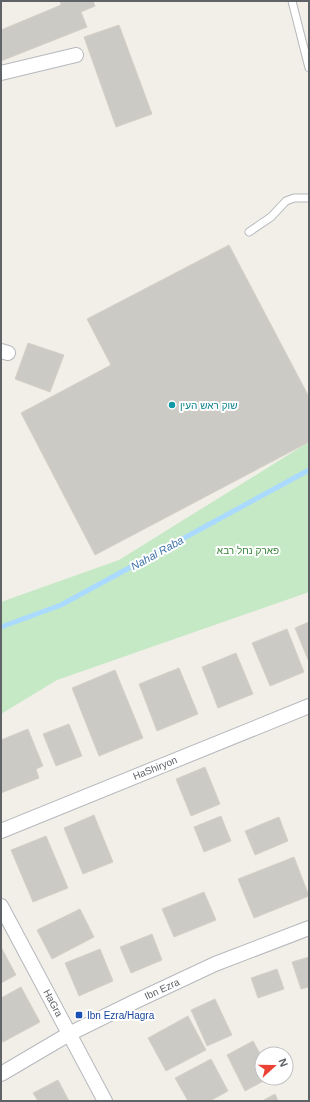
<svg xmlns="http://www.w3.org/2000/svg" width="310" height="1102" font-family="Arial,'Noto Sans Hebrew',sans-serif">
	<rect width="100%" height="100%" fill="#f1efe8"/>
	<path fill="#c5e8c5" d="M309,442V592L57,680L1,714V602L119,560Z"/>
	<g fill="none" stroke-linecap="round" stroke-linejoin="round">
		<path stroke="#aadaff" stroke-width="5" d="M1,627L61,605L309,470"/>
	</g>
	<g fill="#cccac5" stroke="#d6d1c6">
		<path d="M60,1H93L95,6L81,12L87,27L1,61V30L61,5Z"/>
		<path d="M119,25L152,114L116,127L84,37Z"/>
		<path d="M229,245L309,397V442L95,555L21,413L111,365L87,319Z"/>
		<path d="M28,343L64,355L50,392L15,379Z"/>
		<path d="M309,622V662L295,628Z"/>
		<path d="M287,629L304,672L270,686L252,643Z"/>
		<path d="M236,653L253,694L218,708L202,667Z"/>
		<path d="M179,668L198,714L157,731L139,684Z"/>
		<path d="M115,670L143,738L99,756L72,688Z"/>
		<path d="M69,724L82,756L56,766L43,734Z"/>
		<path d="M28,729L43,766L36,769L39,778L1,793V740Z"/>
		<path d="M205,767L220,804L191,816L176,779Z"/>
		<path d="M94,815L113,862L83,874L64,828Z"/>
		<path d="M221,816L231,841L204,852L194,827Z"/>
		<path d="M279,817L288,841L255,855L245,831Z"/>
		<path d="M46,836L68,888L33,902L11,850Z"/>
		<path d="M294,857L309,896L254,918L238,879Z"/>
		<path d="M204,892L216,920L174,937L162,909Z"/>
		<path d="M80,909L94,937L52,959L37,930Z"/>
		<path d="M152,934L162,960L131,973L120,947Z"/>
		<path d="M1,947L16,975L1,983Z"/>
		<path d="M100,949L113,981L79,996L65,963Z"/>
		<path d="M309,957V987L301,989L292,962Z"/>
		<path d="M277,969L284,989L258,998L251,978Z"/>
		<path d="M21,987L40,1022L3,1042L1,1039V998Z"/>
		<path d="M215,999L232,1035L207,1046L191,1010Z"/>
		<path d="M188,1016L206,1050L166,1071L148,1038Z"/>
		<path d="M253,1041L262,1057V1078H269L245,1091L227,1055Z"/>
		<path d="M211,1059L228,1091L210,1101H188L175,1078Z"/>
		<path d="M58,1080L69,1101H38L33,1093Z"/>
		<path d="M275,1094L278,1101H262Z"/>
	</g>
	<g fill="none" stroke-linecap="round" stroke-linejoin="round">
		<g stroke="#b5b8bc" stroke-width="9">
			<g id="lane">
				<path d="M292,1L309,68"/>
				<path d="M249,232L271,217L286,201L294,198H309"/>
			</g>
		</g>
		<g stroke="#b5b8bc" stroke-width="16">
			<g id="street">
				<path d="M1,73L76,55"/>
				<path d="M1,351L8,353"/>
				<path d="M1,831L309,706"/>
				<path d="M1,906L105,1101"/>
				<path d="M1,1074L69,1034L134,1002L215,964L309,928"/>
			</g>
		</g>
		<use href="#lane" stroke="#fff" stroke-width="7"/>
		<use href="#street" stroke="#fff" stroke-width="14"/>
	</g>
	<circle fill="#0f9aa8" stroke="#fff" stroke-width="1.5" cx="172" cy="405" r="4"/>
	<rect fill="#1a4fb4" stroke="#fff" stroke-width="1.5" x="75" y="1011" width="8" height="8" rx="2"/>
	<g text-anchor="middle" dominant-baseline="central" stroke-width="4" stroke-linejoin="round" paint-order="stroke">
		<g font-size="10" fill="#0d838f" stroke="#fff" text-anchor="start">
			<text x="180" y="405">שוק ראש העין</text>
		</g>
		<g font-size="10" fill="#348238" stroke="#fff">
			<text x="248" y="550">פארק נחל רבא</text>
		</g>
		<g font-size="10" fill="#5f6368" stroke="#fff">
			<text transform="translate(155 768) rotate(-22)">HaShiryon</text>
			<text transform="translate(162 989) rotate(-25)">Ibn Ezra</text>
			<text transform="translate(53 1003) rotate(62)">HaGra</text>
		</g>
		<g font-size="10" fill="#164399" stroke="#fff" text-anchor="start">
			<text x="87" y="1015">Ibn Ezra/Hagra</text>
		</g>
		<g font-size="11" font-style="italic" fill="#4174aa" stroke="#fff">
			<text transform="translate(157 553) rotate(-29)">Nahal Raba</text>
		</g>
	</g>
	<rect width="310" height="1102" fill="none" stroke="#5f6368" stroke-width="4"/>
	<g transform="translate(274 1066) rotate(69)"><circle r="19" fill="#ffffff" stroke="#bfc1c3"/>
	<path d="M0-3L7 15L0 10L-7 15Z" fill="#ea4335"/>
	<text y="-6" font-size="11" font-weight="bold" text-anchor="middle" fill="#5f6368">N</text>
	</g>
</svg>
